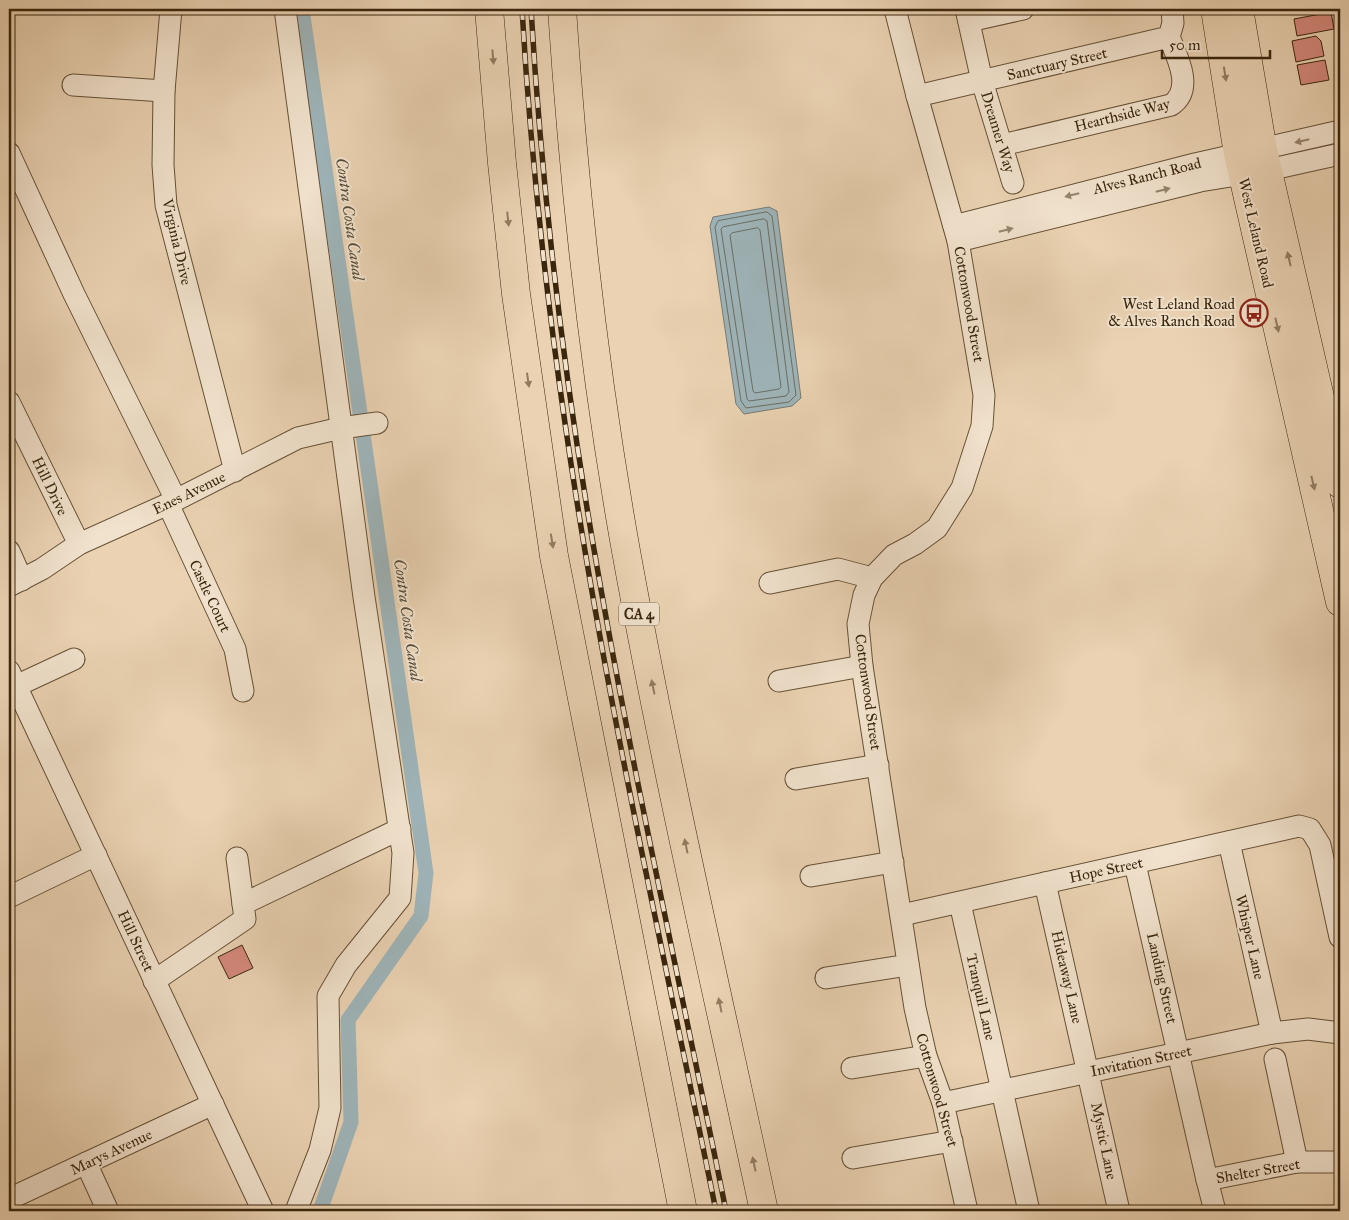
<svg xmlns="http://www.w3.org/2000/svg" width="1349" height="1220" font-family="'IM FELL Great Primer',serif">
	<rect width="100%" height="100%" fill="#ead2b2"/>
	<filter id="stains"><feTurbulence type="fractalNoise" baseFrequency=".004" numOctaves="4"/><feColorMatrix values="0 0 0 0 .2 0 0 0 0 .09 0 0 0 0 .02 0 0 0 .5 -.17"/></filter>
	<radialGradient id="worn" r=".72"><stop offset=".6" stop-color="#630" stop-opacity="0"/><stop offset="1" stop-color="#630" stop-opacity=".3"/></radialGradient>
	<path fill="#9eb4b9" stroke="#767b74" d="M769,207L777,211L801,398L792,406L744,414L736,404L710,226L713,217Z"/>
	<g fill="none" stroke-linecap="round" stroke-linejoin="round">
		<g stroke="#6c6d63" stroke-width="1">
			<path d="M767,212L772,216L796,395L789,402L746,408L741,401L715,227L718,221Z"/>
			<path d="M764,219L767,221L789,392L786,396L749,401L747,399L721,229L723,227Z"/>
			<path d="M758,228L760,230L781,387L779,389L755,393L753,391L730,235L732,233Z"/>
		</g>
		<path stroke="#9eb4b9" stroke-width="15" d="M302,9L426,873L421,916L348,1020L351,1122L320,1211"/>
	</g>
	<g fill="#d5887b" stroke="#3a260d">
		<path d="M1331,12L1334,29L1297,36L1294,19Z"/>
		<path d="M1316,36L1321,41L1324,56L1296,62L1292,41Z"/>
		<path d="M1325,60L1329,80L1301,85L1297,65Z"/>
		<path d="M242,945L253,968L229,979L218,957Z"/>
	</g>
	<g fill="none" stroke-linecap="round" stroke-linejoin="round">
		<g stroke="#665136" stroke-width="23">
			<g id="minor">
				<path d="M171,9L164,91L163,165L166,205L235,471"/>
				<path d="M285,9L364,597L403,853L400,898L346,965L328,996L330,1108L320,1150L296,1211"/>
				<path d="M895,9L917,96L958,241L984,395L982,426L962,488L937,528L915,544L894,555L872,578L864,595L858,624L862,666L915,1008L926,1056L943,1103L967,1211"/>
				<path d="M966,9L982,81L1013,183"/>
				<path d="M969,21L1023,9"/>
				<path d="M73,85L164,91"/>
				<path d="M917,96L1169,37L1173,23L1172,9"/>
				<path d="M1002,145L1171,105C1194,90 1178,58 1169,37"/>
				<path d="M9,153L74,294L176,500"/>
				<path d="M954,226L1195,164L1340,131"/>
				<path d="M958,241L1200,181L1268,170L1340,154"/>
				<path d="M9,402L79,544"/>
				<path d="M168,504L235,649L243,691"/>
				<path d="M9,551L22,580"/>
				<path d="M770,583L838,569L872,578"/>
				<path d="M9,586L42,569L79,544L168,504L298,438L341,428L377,423"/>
				<path d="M9,671L263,1211"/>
				<path d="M779,681L862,666"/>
				<path d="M16,686L74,659"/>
				<path d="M796,779L878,765"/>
				<path d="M1229,842L1272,1033"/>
				<path d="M1135,864L1207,1180"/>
				<path d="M811,876L893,862"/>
				<path d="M1045,883L1119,1211"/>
				<path d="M9,897L96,855"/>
				<path d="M960,903L1029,1211"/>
				<path d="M243,904L400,829"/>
				<path d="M902,915L1299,826L1310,829L1320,845L1340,937"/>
				<path d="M826,978L908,965"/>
				<path d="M154,981L245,919L237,858"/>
				<path d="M1275,1059L1297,1162"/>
				<path d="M852,1068L926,1056"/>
				<path d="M943,1103L1272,1033L1308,1029L1340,1033"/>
				<path d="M853,1158L952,1141"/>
				<path d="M86,1163L108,1211"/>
				<path d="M9,1199L213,1104"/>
				<path d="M1215,1211L1207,1180L1297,1162H1340"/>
			</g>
		</g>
		<g stroke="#3a260d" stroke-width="29">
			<g id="major">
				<path d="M1215,9L1238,154L1340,602"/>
				<path d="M1239,9L1263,150L1340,484"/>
			</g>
		</g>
		<g stroke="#3a260d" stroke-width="29">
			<g id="highway">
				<path d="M489,9L502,163L516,294L554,556L683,1211"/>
				<path d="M562,9C574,190 594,372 626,551C666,772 717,991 764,1211"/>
			</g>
		</g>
		<use href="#minor" stroke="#f1e2cd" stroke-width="21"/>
		<use href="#major" stroke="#ead2b2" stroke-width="28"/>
		<use href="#highway" stroke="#ead2b2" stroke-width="28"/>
		<g stroke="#3a260d" stroke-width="5.5">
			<g id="rail">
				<path d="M522,9C530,147 545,286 565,423C603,688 663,949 716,1211"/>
				<path d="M531,9C541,176 560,343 587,508C626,744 679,977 726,1211"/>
			</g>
		</g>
		<use href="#rail" stroke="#f1e2cd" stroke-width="4" stroke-dasharray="11" stroke-linecap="butt"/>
	</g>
	<defs><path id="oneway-solid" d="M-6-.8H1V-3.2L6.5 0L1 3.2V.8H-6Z" transform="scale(1.25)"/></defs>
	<g fill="#927c60">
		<use href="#oneway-solid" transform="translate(493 57) rotate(85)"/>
		<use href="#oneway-solid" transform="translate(1225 74) rotate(81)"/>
		<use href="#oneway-solid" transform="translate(508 219) rotate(84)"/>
		<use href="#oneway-solid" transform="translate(1289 259) rotate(-103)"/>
		<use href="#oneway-solid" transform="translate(1277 325) rotate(77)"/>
		<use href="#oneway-solid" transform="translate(528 380) rotate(82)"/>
		<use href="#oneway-solid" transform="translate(1313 483) rotate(77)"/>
		<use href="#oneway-solid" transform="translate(552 541) rotate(81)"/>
		<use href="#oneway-solid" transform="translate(653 687) rotate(-102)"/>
		<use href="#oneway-solid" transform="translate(686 846) rotate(-102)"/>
		<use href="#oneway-solid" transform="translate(720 1005) rotate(-102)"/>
		<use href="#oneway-solid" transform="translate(754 1164) rotate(-102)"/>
	</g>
	<g fill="#96846d">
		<use href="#oneway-solid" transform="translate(1302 141) rotate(167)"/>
		<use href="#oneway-solid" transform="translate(1163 190) rotate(-14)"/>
		<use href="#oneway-solid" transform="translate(1072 195) rotate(166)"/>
		<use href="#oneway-solid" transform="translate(1006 230) rotate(-14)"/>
	</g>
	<defs>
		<g id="bus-ring" transform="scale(1.4375)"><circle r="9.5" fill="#f1e2cd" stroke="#8f2418" stroke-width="1.5"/><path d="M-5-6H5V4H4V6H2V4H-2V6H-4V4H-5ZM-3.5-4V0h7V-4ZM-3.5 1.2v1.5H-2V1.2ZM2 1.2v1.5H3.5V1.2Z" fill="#8f2418"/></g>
	</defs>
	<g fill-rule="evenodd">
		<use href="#bus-ring" x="1254" y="313"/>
	</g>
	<g text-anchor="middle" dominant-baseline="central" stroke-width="4" stroke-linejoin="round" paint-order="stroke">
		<rect fill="#f1e2cd" stroke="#715e47" stroke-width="1" x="619" y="602.5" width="40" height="23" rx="4"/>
		<g font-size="14" font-weight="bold" fill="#3a260d">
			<text x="639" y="614">CA 4</text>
		</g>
		<g font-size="15" fill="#3a260d" stroke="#f1e2cd">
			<text transform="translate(1057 64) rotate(-13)">Sanctuary Street</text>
			<text transform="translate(1122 115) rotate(-14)">Hearthside Way</text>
			<text transform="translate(998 132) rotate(73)">Dreamer Way</text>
			<text transform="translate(1147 176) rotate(-14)">Alves Ranch Road</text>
			<text transform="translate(1256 233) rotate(77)">West Leland Road</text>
			<text transform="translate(177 242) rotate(77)">Virginia Drive</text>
			<text transform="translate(969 304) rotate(80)">Cottonwood Street</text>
			<text transform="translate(50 486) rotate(64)">Hill Drive</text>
			<text transform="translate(189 493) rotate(-26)">Enes Avenue</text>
			<text transform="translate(210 596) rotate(65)">Castle Court</text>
			<text transform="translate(868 692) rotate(82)">Cottonwood Street</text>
			<text transform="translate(1106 870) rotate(-12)">Hope Street</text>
			<text transform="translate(1250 937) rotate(77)">Whisper Lane</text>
			<text transform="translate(136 941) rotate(65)">Hill Street</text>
			<text transform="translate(1067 977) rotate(77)">Hideaway Lane</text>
			<text transform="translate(1162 978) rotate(77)">Landing Street</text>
			<text transform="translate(981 997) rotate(77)">Tranquil Lane</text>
			<text transform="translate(1141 1061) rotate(-12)">Invitation Street</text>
			<text transform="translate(937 1090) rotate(74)">Cottonwood Street</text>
			<text transform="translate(1104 1141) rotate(78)">Mystic Lane</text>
			<text transform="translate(111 1152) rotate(-25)">Marys Avenue</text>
			<text transform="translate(1258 1171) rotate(-10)">Shelter Street</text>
		</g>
		<g font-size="15" fill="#3a260d" stroke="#f1e2cd" text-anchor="end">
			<text x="1235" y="304">West Leland Road<tspan x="1235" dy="17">&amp; Alves Ranch Road</tspan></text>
		</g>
		<g font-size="16" font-style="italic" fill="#534a38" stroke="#f1e2cd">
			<text transform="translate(350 219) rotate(82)">Contra Costa Canal</text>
			<text transform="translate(408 620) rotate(82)">Contra Costa Canal</text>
		</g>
	</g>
	<rect width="1349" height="1220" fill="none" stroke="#ead2b2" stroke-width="30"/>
	<rect x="10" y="10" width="1329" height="1200" fill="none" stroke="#3a260d" stroke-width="2.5"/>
	<rect x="15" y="15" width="1319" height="1190" fill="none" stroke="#3a260d"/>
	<path d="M1162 50v8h108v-8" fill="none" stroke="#3a260d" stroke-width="2.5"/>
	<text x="1169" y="50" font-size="15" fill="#3a260d" stroke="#f1e2cd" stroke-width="4" paint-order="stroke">50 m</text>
	<rect width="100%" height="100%" filter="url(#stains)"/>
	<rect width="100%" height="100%" fill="url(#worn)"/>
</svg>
